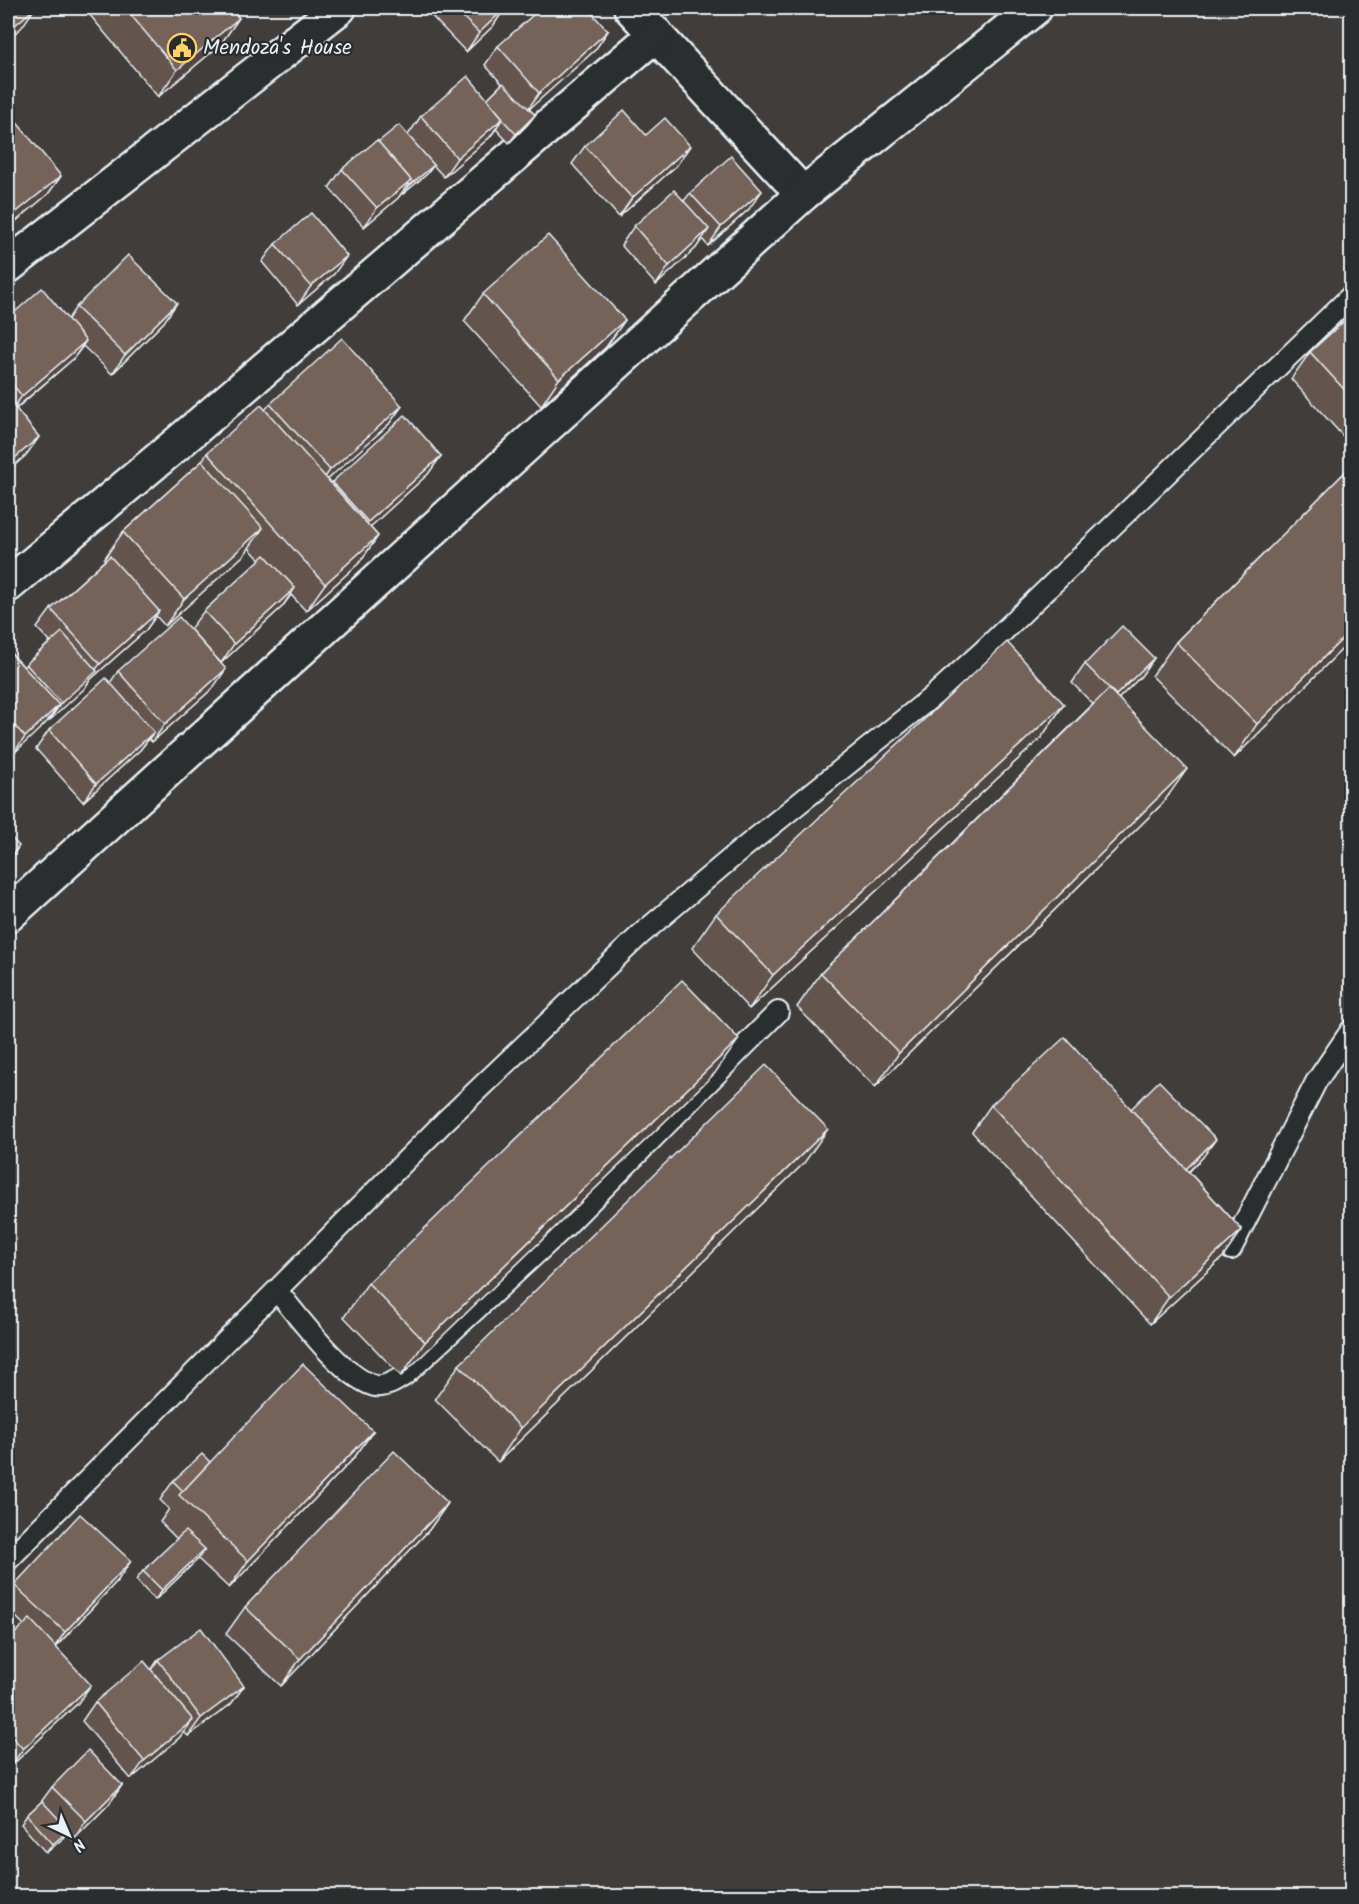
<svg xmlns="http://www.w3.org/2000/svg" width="1359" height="1904" font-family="Kalam,sans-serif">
	<rect width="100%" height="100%" fill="#403d3b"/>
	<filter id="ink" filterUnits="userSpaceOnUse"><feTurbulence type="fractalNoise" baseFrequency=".0167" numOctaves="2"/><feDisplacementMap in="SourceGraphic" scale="12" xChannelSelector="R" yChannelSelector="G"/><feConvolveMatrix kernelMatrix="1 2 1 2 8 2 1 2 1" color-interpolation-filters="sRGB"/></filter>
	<g filter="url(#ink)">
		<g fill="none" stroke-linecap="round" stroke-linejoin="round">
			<g stroke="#e8f1f8" stroke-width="24">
				<g id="service">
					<path d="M1231,1249L1316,1082L1352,1029"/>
					<path d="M277,1291C299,1317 343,1378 375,1386C386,1388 397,1380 405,1375L564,1228L778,1012"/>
					<path d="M8,1560L445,1121L640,935L742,849L933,696L983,651L1352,295"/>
				</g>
			</g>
			<g stroke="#e8f1f8" stroke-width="38">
				<g id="minor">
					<path d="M631,8L803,194"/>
					<path d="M8,266L339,8"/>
					<path d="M8,585L178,443L656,34"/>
					<path d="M8,915L803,194L1035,8"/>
				</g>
			</g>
			<use href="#service" stroke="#2a2d2e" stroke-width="20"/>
			<use href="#minor" stroke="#2a2d2e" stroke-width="33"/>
		</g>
		<g fill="#64554d" stroke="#e8f1f8" stroke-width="1.5">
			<path d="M84,8H230L239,18L220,45L158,97Z"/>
			<path d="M424,8H505L493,26L466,52Z"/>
			<path d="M608,31L595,50L529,109L535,115L528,124L509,143L496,129L490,137L444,177L433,165L427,174L403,194L402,193L398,198L364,227L329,188L342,169L378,142L408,135L421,116L487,99L502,84L485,65L498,46Z"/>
			<path d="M8,124L61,176L48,194L8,228Z"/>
			<path d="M646,135L677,165L619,217L572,164L585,146Z"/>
			<path d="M690,193L749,209L708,246L702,239L696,248L656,285L621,245L634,226L684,201Z"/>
			<path d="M275,244L334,274L298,305L262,262Z"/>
			<path d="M483,294L625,320L606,347L541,406L464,321Z"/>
			<path d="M76,307L164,322L112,374L83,346L73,359L16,409L39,437L26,455L8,471V318L68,319Z"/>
			<path d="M1352,314V446L1291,379L1310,352Z"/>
			<path d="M270,404L402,406L389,424L327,479L331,483L332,482L441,456L428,474L370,527L378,536L359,563L306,611L291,595L282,607L221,663L190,629L204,611L260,560L249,548L244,555L165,626L156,616L146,630L90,680L84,689L47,721L12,755H11L8,759V650L24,667L26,664L50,642L37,628L51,609L105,560L104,559L123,532L202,461L207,453L265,410Z"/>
			<path d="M1352,465V639L1234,758L1152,676L1176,642Z"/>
			<path d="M1154,658L1141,676L1119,698L1163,803L875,1087L797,1007L821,973L1093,704L1072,683L1085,664Z"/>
			<path d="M118,671L213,688L152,742L149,739L140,750L83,802L36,749L49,730L110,683Z"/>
			<path d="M1064,704L1041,738L749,1009L692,948L716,914Z"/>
			<path d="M715,1073L401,1376L344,1317L368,1283Z"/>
			<path d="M991,1105L1131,1109L1203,1157L1189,1172L1242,1230L1223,1257L1150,1324L972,1132Z"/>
			<path d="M804,1163L498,1462L435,1399L459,1365Z"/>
			<path d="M373,1431L354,1458L229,1588L198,1559L155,1600L136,1580L143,1571L177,1539L160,1522L169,1509L160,1500L173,1481L210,1462Z"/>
			<path d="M448,1503L429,1530L281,1686L226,1634L245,1607Z"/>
			<path d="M118,1580L56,1647L78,1703L10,1767L8,1765V1640L24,1625L8,1609V1595L14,1585Z"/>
			<path d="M158,1660L244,1686L231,1704L188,1736L184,1732L179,1738L131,1779L82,1721L95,1702L151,1670Z"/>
			<path d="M122,1785L109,1804L73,1840L66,1833L62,1839L46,1853L21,1824L27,1815L41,1802L52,1787Z"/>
		</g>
		<g fill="#51453f" stroke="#e8f1f8" stroke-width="1.5">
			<path d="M35,8L22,27L8,39V31Z"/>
			<path d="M505,8L493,26L466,52L479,33Z"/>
			<path d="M239,18L220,45L158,97L177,70Z"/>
			<path d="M608,31L595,50L526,112L539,93Z"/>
			<path d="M535,115L528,124L509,143L516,134Z"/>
			<path d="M503,118L490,137L444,177L457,158Z"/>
			<path d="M690,146L677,165L619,217L632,198Z"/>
			<path d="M434,165L427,174L403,194L410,185Z"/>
			<path d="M61,176L48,194L8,228V224L14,214Z"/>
			<path d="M411,180L398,198L364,227L377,208Z"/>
			<path d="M762,191L749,209L708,246L721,227Z"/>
			<path d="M709,229L696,248L656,285L669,266Z"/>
			<path d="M347,256L334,274L298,305L311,286Z"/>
			<path d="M177,303L164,322L112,374L125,355Z"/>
			<path d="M625,320L606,347L541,406L559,379Z"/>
			<path d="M86,341L73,359L9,414L22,396Z"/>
			<path d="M402,406L389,424L317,489L330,470Z"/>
			<path d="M39,437L26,455L8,471V464Z"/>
			<path d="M441,456L428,474L355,541L368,522Z"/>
			<path d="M263,528L244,555L165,626L184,599Z"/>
			<path d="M378,536L359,563L306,611L325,584Z"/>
			<path d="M295,588L282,607L221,663L234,644Z"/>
			<path d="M159,611L146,630L90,680L84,689L48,722L61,703L93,673L100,664Z"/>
			<path d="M1352,629V639L1234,758L1257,724Z"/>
			<path d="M1154,658L1141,676L1103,714L1116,695Z"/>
			<path d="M226,669L213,688L152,742L165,724Z"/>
			<path d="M1064,704L1041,738L749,1009L773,975Z"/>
			<path d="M59,705L46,723L12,755L25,737Z"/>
			<path d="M154,732L140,750L83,802L96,784Z"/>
			<path d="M1187,769L1163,803L875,1087L899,1053Z"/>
			<path d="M19,846L8,863V858Z"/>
			<path d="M739,1039L715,1073L401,1376L425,1342Z"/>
			<path d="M828,1129L804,1163L498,1462L521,1428Z"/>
			<path d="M1216,1139L1203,1157L1172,1188L1186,1169Z"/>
			<path d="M1242,1230L1223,1257L1150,1324L1169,1297Z"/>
			<path d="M373,1431L354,1458L229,1588L248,1561Z"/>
			<path d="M448,1503L429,1530L281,1686L300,1659Z"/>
			<path d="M205,1549L198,1559L155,1600L162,1590Z"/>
			<path d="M131,1561L118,1580L52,1651L65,1632Z"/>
			<path d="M91,1685L78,1703L10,1767L23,1749Z"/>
			<path d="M244,1686L231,1704L188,1736L201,1718Z"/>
			<path d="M193,1720L179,1738L131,1779L144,1761Z"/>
			<path d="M122,1785L109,1804L73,1840L86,1821Z"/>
			<path d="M69,1830L62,1839L46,1853L53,1844Z"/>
		</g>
		<g fill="#74635a" stroke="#e8f1f8" stroke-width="1.5">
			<path d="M8,8H35L8,31Z"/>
			<path d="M125,8H230L239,18L177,70Z"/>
			<path d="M454,8H505L479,33Z"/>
			<path d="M541,8H587L608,31L539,93L498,46Z"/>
			<path d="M468,76L503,118L457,158L421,116Z"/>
			<path d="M503,83L535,115L516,134L502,119L503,118L487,99Z"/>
			<path d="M624,110L646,135L665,118L690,146L632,198L585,146Z"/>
			<path d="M14,119L61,176L14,214L8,206V124Z"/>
			<path d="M399,125L434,165L410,185L408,183L411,180L378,142Z"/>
			<path d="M377,140L411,180L377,208L342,169Z"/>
			<path d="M731,156L762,191L721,227L690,193Z"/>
			<path d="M674,190L709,229L669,266L634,226Z"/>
			<path d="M311,213L347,256L311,286L275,244Z"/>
			<path d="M548,235L625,320L559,379L483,294Z"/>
			<path d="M128,255L177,303L125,355L76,307Z"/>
			<path d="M42,288L86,341L22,396L8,379V318Z"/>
			<path d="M1352,314V398L1310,352Z"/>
			<path d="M342,338L402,406L330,470L270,404Z"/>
			<path d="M8,399L39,437L8,464Z"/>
			<path d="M261,405L378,536L325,584L207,453Z"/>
			<path d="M405,415L441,456L368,522L332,482Z"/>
			<path d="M202,461L263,528L184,599L123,532Z"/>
			<path d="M1352,465V629L1257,724L1176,642Z"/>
			<path d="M265,555L295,588L234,644L204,611Z"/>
			<path d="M110,556L159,611L100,664L51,609Z"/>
			<path d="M179,617L226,669L165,724L118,671Z"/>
			<path d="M1122,626L1154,658L1116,695L1085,664Z"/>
			<path d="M62,632L97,671L61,703L26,664Z"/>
			<path d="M1007,642L1064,704L773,975L716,914Z"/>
			<path d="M8,650L59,705L25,737L8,718Z"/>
			<path d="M106,678L154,732L96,784L49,730Z"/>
			<path d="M1109,689L1187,769L899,1053L821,973Z"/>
			<path d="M8,742L14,750L8,756Z"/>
			<path d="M8,834L19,846L8,858Z"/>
			<path d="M682,980L739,1039L425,1342L368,1283Z"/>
			<path d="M1065,1037L1242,1230L1169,1297L991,1105Z"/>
			<path d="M766,1065L828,1129L521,1428L459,1365Z"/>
			<path d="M1159,1081L1216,1139L1186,1169L1131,1109Z"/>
			<path d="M303,1364L373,1431L248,1561L179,1495Z"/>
			<path d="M394,1451L448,1503L300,1659L245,1607Z"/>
			<path d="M202,1454L210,1462L183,1491L173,1481Z"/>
			<path d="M80,1514L131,1561L65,1632L14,1585Z"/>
			<path d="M185,1531L205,1549L162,1590L143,1571Z"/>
			<path d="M30,1619L91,1685L23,1749L8,1732V1640Z"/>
			<path d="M201,1628L244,1686L201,1718L158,1660Z"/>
			<path d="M144,1661L193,1720L144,1761L95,1702Z"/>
			<path d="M88,1750L122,1785L86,1821L52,1787Z"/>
			<path d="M42,1801L69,1830L53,1844L27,1815Z"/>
		</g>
	</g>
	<defs>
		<g id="civic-ring" transform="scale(1.5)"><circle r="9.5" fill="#2a2d2e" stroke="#ffd166" stroke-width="1.5"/><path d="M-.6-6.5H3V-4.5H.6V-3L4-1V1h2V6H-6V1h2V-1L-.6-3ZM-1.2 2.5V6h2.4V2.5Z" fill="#ffd166"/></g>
	</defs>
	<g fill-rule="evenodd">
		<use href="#civic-ring" x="182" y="48"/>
	</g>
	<g text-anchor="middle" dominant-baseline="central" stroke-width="4.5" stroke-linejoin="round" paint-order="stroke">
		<g font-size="21" fill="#e8f1f8" stroke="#2a2d2e" text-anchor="start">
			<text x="203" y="48">Mendoza's House</text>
		</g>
	</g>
	<rect width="1359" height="1904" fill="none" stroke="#2a2d2e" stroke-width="30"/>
	<rect x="15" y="15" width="1329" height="1874" fill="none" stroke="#e8f1f8" stroke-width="2" filter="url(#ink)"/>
	<g transform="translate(69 1835) rotate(136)" stroke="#2a2d2e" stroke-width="4.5" paint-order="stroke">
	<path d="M0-4.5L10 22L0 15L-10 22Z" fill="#e8f1f8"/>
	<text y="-9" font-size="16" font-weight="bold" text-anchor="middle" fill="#e8f1f8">N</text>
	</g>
</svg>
